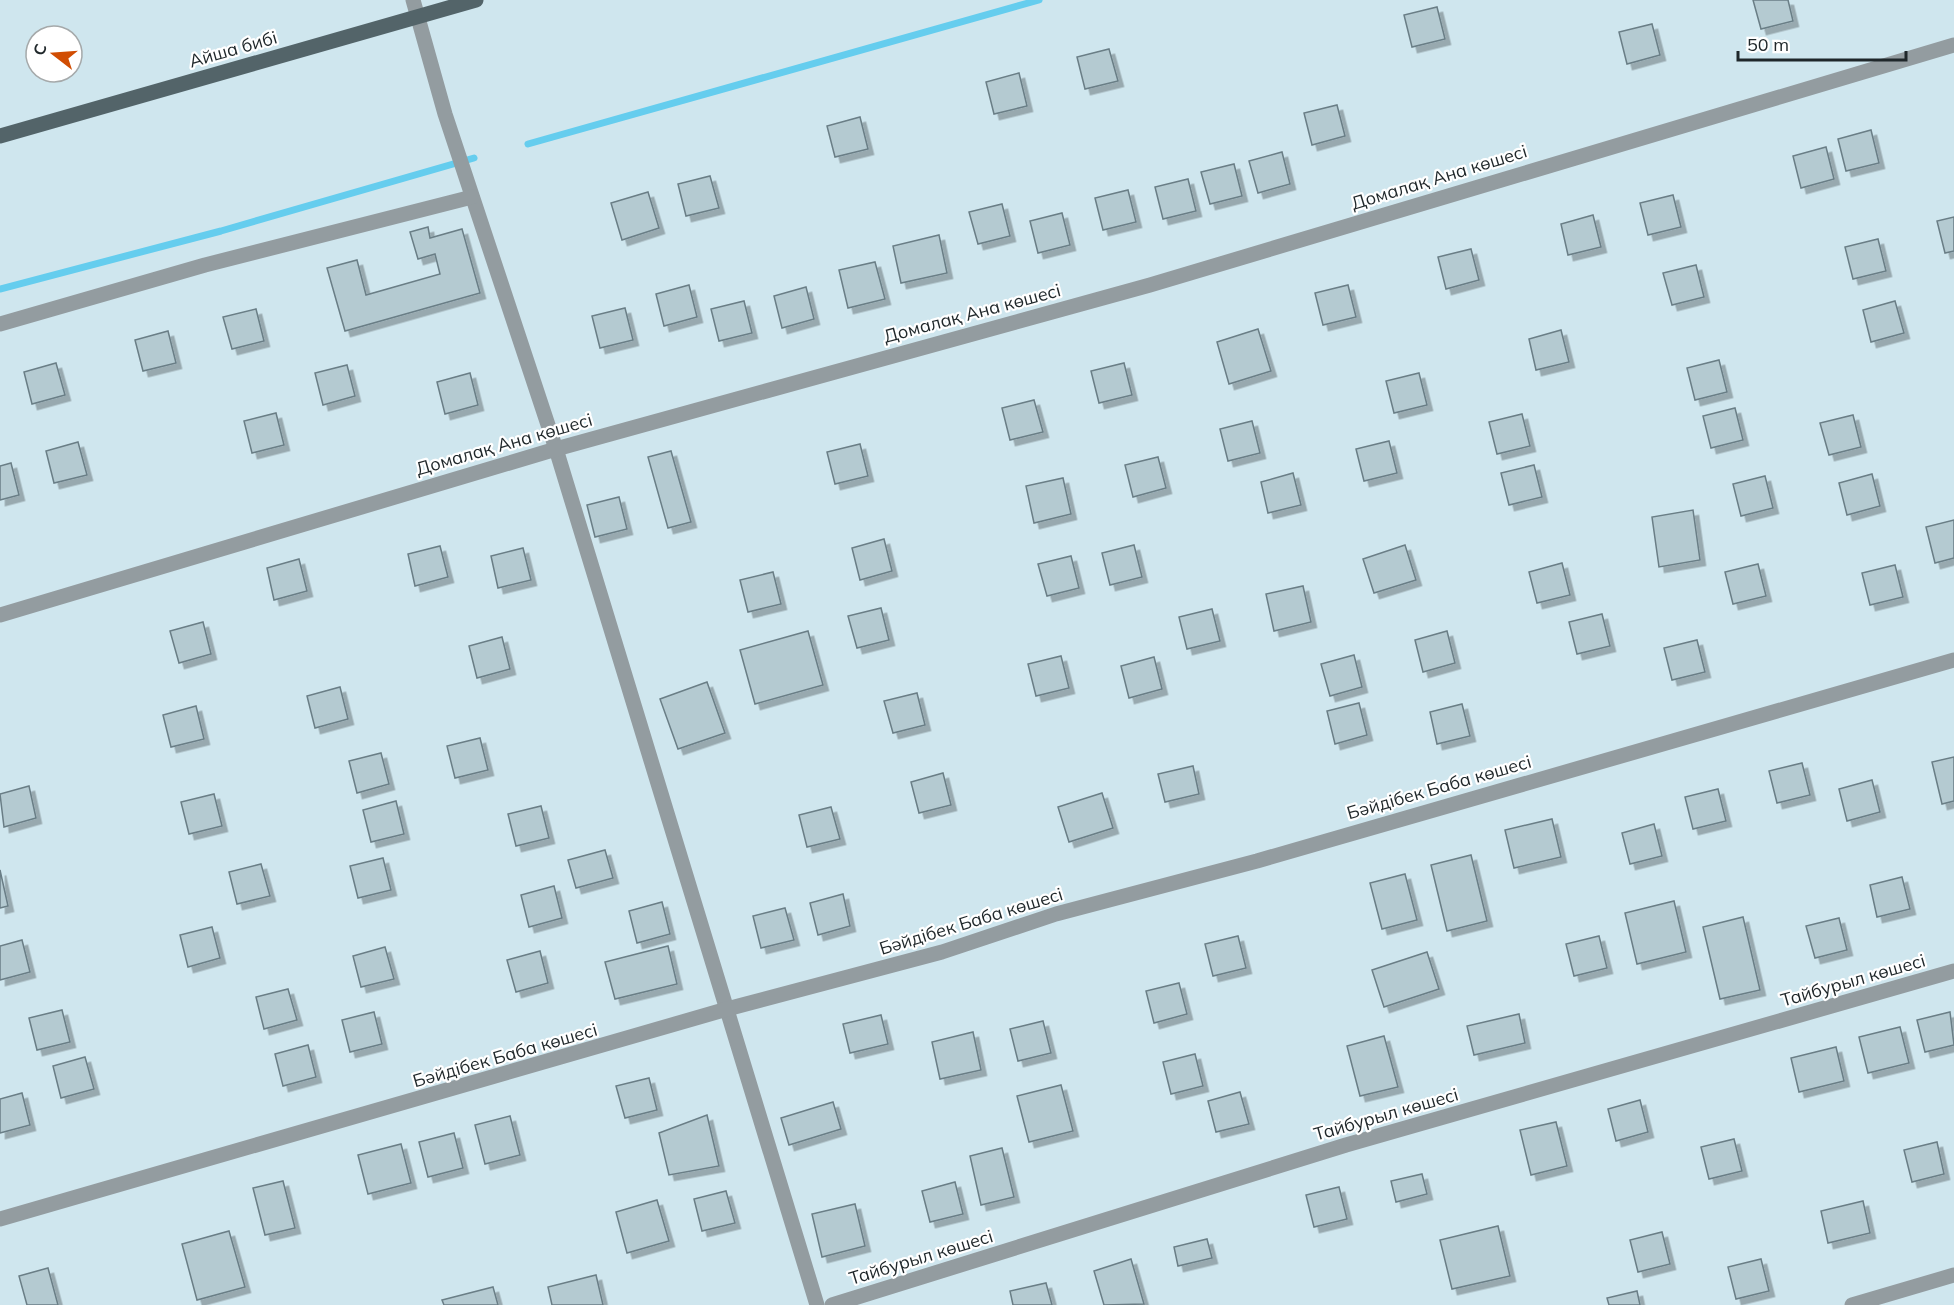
<svg xmlns="http://www.w3.org/2000/svg" width="1954" height="1305" font-family="Mulish,sans-serif">
	<defs>
		<filter id="shadow"><feDropShadow dx="5.5" dy="5.5" stdDeviation="0" flood-color="#0004"/></filter>
	</defs>
	<rect width="100%" height="100%" fill="#cfe6ee"/>
	<g fill="none" stroke-linecap="round" stroke-linejoin="round">
		<g stroke="#65cdee" stroke-width="7">
			<path d="M528,144L1039,0"/>
			<path d="M0,289L221,231L474,158"/>
		</g>
	</g>
	<g fill="#b4cad1" stroke="#6a7e86" stroke-width="1.5" filter="url(#shadow)">
		<path d="M1753,0H1788L1793,21L1761,29Z"/>
		<path d="M1437,7L1445,39L1412,47L1404,15Z"/>
		<path d="M1652,24L1660,55L1627,64L1619,32Z"/>
		<path d="M1109,49L1118,81L1085,89L1077,57Z"/>
		<path d="M1019,73L1027,106L994,114L986,82Z"/>
		<path d="M1337,105L1345,136L1312,145L1304,113Z"/>
		<path d="M860,117L868,149L835,157L827,126Z"/>
		<path d="M1871,130L1879,163L1846,171L1838,139Z"/>
		<path d="M1826,147L1834,179L1801,188L1793,156Z"/>
		<path d="M1282,152L1290,184L1258,193L1249,161Z"/>
		<path d="M1234,164L1242,196L1210,204L1201,172Z"/>
		<path d="M710,176L719,208L686,216L678,184Z"/>
		<path d="M1188,179L1196,211L1163,219L1155,187Z"/>
		<path d="M1128,190L1136,222L1103,230L1095,198Z"/>
		<path d="M648,192L659,228L622,240L611,203Z"/>
		<path d="M1673,195L1681,227L1648,235L1640,203Z"/>
		<path d="M1002,204L1010,236L978,244L969,212Z"/>
		<path d="M1062,213L1070,245L1038,253L1030,221Z"/>
		<path d="M1593,215L1601,247L1568,255L1561,224Z"/>
		<path d="M1954,217V251L1945,253L1937,221Z"/>
		<path d="M428,227L430,238L462,229L480,293L345,331L327,268L357,260L366,295L440,274L435,254L418,259L410,232Z"/>
		<path d="M939,235L947,273L901,283L893,246Z"/>
		<path d="M1878,239L1886,271L1853,279L1845,247Z"/>
		<path d="M1471,249L1479,280L1446,289L1438,257Z"/>
		<path d="M875,262L885,299L848,308L839,270Z"/>
		<path d="M1696,265L1704,297L1672,305L1663,273Z"/>
		<path d="M689,285L697,317L664,326L656,294Z"/>
		<path d="M1348,285L1356,317L1323,325L1315,293Z"/>
		<path d="M806,287L814,319L782,328L774,296Z"/>
		<path d="M744,301L752,333L719,341L711,309Z"/>
		<path d="M1895,301L1904,333L1871,342L1863,310Z"/>
		<path d="M625,308L633,340L600,348L592,316Z"/>
		<path d="M256,309L264,341L232,349L223,317Z"/>
		<path d="M1258,329L1271,371L1229,384L1217,342Z"/>
		<path d="M1561,330L1569,362L1536,370L1529,339Z"/>
		<path d="M168,331L176,363L143,371L135,340Z"/>
		<path d="M1719,360L1727,392L1695,400L1687,368Z"/>
		<path d="M56,363L65,395L32,404L24,372Z"/>
		<path d="M1124,363L1132,395L1099,403L1091,371Z"/>
		<path d="M347,365L355,396L323,405L315,373Z"/>
		<path d="M470,373L478,405L445,414L437,382Z"/>
		<path d="M1419,373L1427,405L1394,413L1386,381Z"/>
		<path d="M1034,400L1043,432L1010,440L1002,408Z"/>
		<path d="M1735,408L1743,440L1711,448L1703,416Z"/>
		<path d="M276,413L284,445L252,453L244,421Z"/>
		<path d="M1522,414L1530,446L1497,454L1489,422Z"/>
		<path d="M1853,415L1861,447L1829,455L1820,423Z"/>
		<path d="M1252,421L1260,453L1228,461L1220,429Z"/>
		<path d="M1389,441L1397,473L1364,481L1356,449Z"/>
		<path d="M78,442L87,475L54,483L46,451Z"/>
		<path d="M860,444L868,476L835,484L827,452Z"/>
		<path d="M671,451L691,522L668,528L648,457Z"/>
		<path d="M1158,457L1166,488L1133,497L1125,465Z"/>
		<path d="M11,463L19,495L0,500V466Z"/>
		<path d="M1534,465L1542,497L1509,505L1501,473Z"/>
		<path d="M1293,473L1301,505L1268,513L1261,482Z"/>
		<path d="M1872,474L1880,506L1847,515L1839,483Z"/>
		<path d="M1765,476L1773,508L1741,516L1733,484Z"/>
		<path d="M1063,478L1071,514L1034,523L1026,486Z"/>
		<path d="M619,497L627,529L595,537L587,505Z"/>
		<path d="M1693,510L1700,560L1659,567L1652,517Z"/>
		<path d="M1954,520V558L1935,563L1926,527Z"/>
		<path d="M884,539L892,571L860,580L852,548Z"/>
		<path d="M1134,545L1142,577L1110,585L1102,553Z"/>
		<path d="M1405,545L1416,580L1374,593L1363,559Z"/>
		<path d="M440,546L448,577L415,586L408,554Z"/>
		<path d="M523,548L531,580L498,588L491,556Z"/>
		<path d="M1071,556L1079,588L1047,596L1038,564Z"/>
		<path d="M299,559L307,591L274,600L267,568Z"/>
		<path d="M1562,563L1570,595L1537,603L1529,572Z"/>
		<path d="M1758,564L1766,596L1733,604L1725,572Z"/>
		<path d="M1895,565L1903,597L1870,605L1862,573Z"/>
		<path d="M773,572L781,604L748,612L740,580Z"/>
		<path d="M1303,586L1311,622L1274,631L1266,594Z"/>
		<path d="M881,608L889,640L857,648L848,616Z"/>
		<path d="M1212,609L1220,641L1187,649L1179,617Z"/>
		<path d="M1602,614L1610,646L1577,654L1569,622Z"/>
		<path d="M203,622L211,654L179,663L170,631Z"/>
		<path d="M808,631L823,685L755,704L740,650Z"/>
		<path d="M1447,631L1455,663L1423,672L1415,640Z"/>
		<path d="M502,637L510,669L477,678L469,646Z"/>
		<path d="M1697,640L1705,672L1672,680L1664,648Z"/>
		<path d="M1354,655L1362,687L1330,696L1321,664Z"/>
		<path d="M1061,656L1069,688L1036,696L1028,664Z"/>
		<path d="M1154,657L1162,689L1129,698L1121,666Z"/>
		<path d="M707,682L725,733L678,749L660,699Z"/>
		<path d="M340,687L348,719L315,728L307,696Z"/>
		<path d="M917,693L925,725L893,733L884,701Z"/>
		<path d="M1359,703L1367,735L1335,744L1327,711Z"/>
		<path d="M1462,704L1470,736L1437,744L1430,712Z"/>
		<path d="M196,706L204,739L171,747L163,715Z"/>
		<path d="M480,738L488,770L455,778L447,746Z"/>
		<path d="M381,753L389,784L357,793L349,761Z"/>
		<path d="M1954,757V801L1942,804L1932,762Z"/>
		<path d="M1802,763L1810,795L1777,803L1769,771Z"/>
		<path d="M1193,766L1199,794L1165,802L1158,774Z"/>
		<path d="M943,773L951,805L919,813L911,782Z"/>
		<path d="M1872,780L1880,812L1847,821L1839,789Z"/>
		<path d="M29,786L36,818L4,827L0,794Z"/>
		<path d="M1718,789L1726,821L1693,829L1685,797Z"/>
		<path d="M1102,793L1113,828L1069,842L1058,807Z"/>
		<path d="M214,794L222,826L189,834L181,802Z"/>
		<path d="M396,801L404,834L371,842L363,810Z"/>
		<path d="M541,806L549,838L516,846L508,814Z"/>
		<path d="M831,807L840,839L807,847L799,815Z"/>
		<path d="M1552,819L1561,857L1514,868L1505,830Z"/>
		<path d="M1654,824L1662,856L1630,864L1622,833Z"/>
		<path d="M605,850L613,878L576,888L568,860Z"/>
		<path d="M1471,855L1487,921L1447,931L1431,865Z"/>
		<path d="M383,858L391,890L358,898L350,866Z"/>
		<path d="M261,864L270,896L237,904L229,872Z"/>
		<path d="M0,870L8,906L0,908Z"/>
		<path d="M1405,874L1417,920L1382,929L1370,883Z"/>
		<path d="M1902,877L1910,909L1877,917L1870,885Z"/>
		<path d="M554,886L562,918L529,927L521,895Z"/>
		<path d="M843,894L850,926L818,935L810,903Z"/>
		<path d="M1674,901L1686,952L1637,964L1625,913Z"/>
		<path d="M662,902L670,934L637,943L629,911Z"/>
		<path d="M785,908L794,940L761,948L753,916Z"/>
		<path d="M1743,917L1760,990L1720,999L1703,927Z"/>
		<path d="M1839,918L1847,950L1815,958L1806,926Z"/>
		<path d="M212,927L220,958L188,967L180,935Z"/>
		<path d="M1238,936L1246,968L1213,976L1205,944Z"/>
		<path d="M1599,936L1607,968L1574,976L1566,944Z"/>
		<path d="M22,940L30,972L0,980V946Z"/>
		<path d="M668,946L677,984L615,999L605,962Z"/>
		<path d="M385,947L394,979L361,987L353,956Z"/>
		<path d="M540,951L548,983L516,992L507,960Z"/>
		<path d="M1427,952L1439,989L1384,1007L1372,970Z"/>
		<path d="M1179,983L1187,1014L1154,1023L1146,991Z"/>
		<path d="M288,989L297,1020L264,1029L256,997Z"/>
		<path d="M62,1010L70,1042L37,1050L29,1018Z"/>
		<path d="M374,1012L382,1044L350,1052L342,1020Z"/>
		<path d="M1950,1012L1954,1045L1925,1052L1917,1020Z"/>
		<path d="M1519,1014L1525,1043L1474,1055L1467,1026Z"/>
		<path d="M881,1015L888,1044L850,1053L843,1024Z"/>
		<path d="M1043,1021L1051,1053L1018,1061L1010,1029Z"/>
		<path d="M1900,1027L1909,1063L1868,1073L1859,1037Z"/>
		<path d="M973,1032L981,1070L940,1079L932,1042Z"/>
		<path d="M1384,1036L1398,1087L1360,1096L1347,1046Z"/>
		<path d="M308,1045L316,1077L283,1086L275,1054Z"/>
		<path d="M1836,1047L1844,1081L1799,1092L1791,1058Z"/>
		<path d="M1195,1054L1203,1086L1171,1094L1163,1062Z"/>
		<path d="M85,1057L94,1089L61,1098L53,1066Z"/>
		<path d="M649,1078L657,1110L625,1118L616,1086Z"/>
		<path d="M1061,1085L1073,1131L1029,1142L1017,1096Z"/>
		<path d="M1240,1092L1249,1124L1216,1132L1208,1101Z"/>
		<path d="M22,1093L30,1125L0,1133V1099Z"/>
		<path d="M1640,1100L1648,1132L1616,1141L1608,1109Z"/>
		<path d="M833,1102L841,1129L789,1145L781,1118Z"/>
		<path d="M707,1115L719,1166L669,1175L659,1133Z"/>
		<path d="M510,1116L520,1155L485,1164L475,1125Z"/>
		<path d="M1556,1122L1567,1166L1531,1175L1520,1130Z"/>
		<path d="M454,1133L463,1168L428,1177L419,1142Z"/>
		<path d="M1734,1139L1742,1171L1709,1179L1701,1147Z"/>
		<path d="M1937,1142L1944,1174L1912,1182L1904,1150Z"/>
		<path d="M401,1144L411,1183L368,1194L358,1155Z"/>
		<path d="M1002,1148L1014,1197L981,1205L970,1156Z"/>
		<path d="M1422,1174L1427,1194L1396,1202L1391,1181Z"/>
		<path d="M283,1181L295,1228L265,1235L253,1188Z"/>
		<path d="M955,1182L963,1214L930,1222L922,1191Z"/>
		<path d="M1339,1187L1347,1219L1314,1227L1306,1195Z"/>
		<path d="M726,1191L735,1223L702,1231L694,1199Z"/>
		<path d="M657,1200L669,1241L627,1253L616,1212Z"/>
		<path d="M1863,1201L1870,1233L1828,1243L1821,1211Z"/>
		<path d="M855,1204L865,1246L822,1257L812,1214Z"/>
		<path d="M1498,1226L1510,1276L1452,1289L1440,1240Z"/>
		<path d="M229,1231L245,1287L197,1300L182,1244Z"/>
		<path d="M1662,1232L1670,1264L1638,1272L1630,1240Z"/>
		<path d="M1207,1239L1212,1258L1178,1266L1174,1247Z"/>
		<path d="M1131,1259L1144,1304L1104,1305L1094,1271Z"/>
		<path d="M1761,1259L1769,1291L1736,1299L1728,1267Z"/>
		<path d="M48,1268L58,1305H27L19,1276Z"/>
		<path d="M596,1275L603,1305H552L548,1287Z"/>
		<path d="M1046,1283L1052,1305H1013L1010,1291Z"/>
		<path d="M493,1287L498,1305H444L442,1300Z"/>
		<path d="M1637,1291L1640,1305H1609L1607,1298Z"/>
	</g>
	<g fill="none" stroke-linecap="round" stroke-linejoin="round">
		<g stroke="#939ca0" stroke-width="15">
			<path d="M413,0L445,114L556,449L817,1305"/>
			<path d="M0,324L205,265L472,197"/>
			<path d="M0,615L556,449L1150,285L1954,45"/>
			<path d="M0,1219L727,1009L942,952L1056,914L1257,861L1954,660"/>
			<path d="M832,1305L1346,1145L1954,971"/>
			<path d="M1852,1305L1954,1275"/>
		</g>
		<path stroke="#536469" stroke-width="15" d="M0,136L476,0"/>
	</g>
	<g text-anchor="middle" dominant-baseline="central" stroke-width="4.5" stroke-linejoin="round" paint-order="stroke">
		<g font-size="18" fill="#1f272a" stroke="#fff">
			<text transform="translate(233 49) rotate(-16)">Айша бибі</text>
			<text transform="translate(1439 177) rotate(-17)">Домалақ Ана көшесі</text>
			<text transform="translate(972 313) rotate(-15)">Домалақ Ана көшесі</text>
			<text transform="translate(504 444) rotate(-16)">Домалақ Ана көшесі</text>
			<text transform="translate(1439 787) rotate(-16)">Бәйдібек Баба көшесі</text>
			<text transform="translate(971 921) rotate(-17)">Бәйдібек Баба көшесі</text>
			<text transform="translate(1853 980) rotate(-16)">Тайбурыл көшесі</text>
			<text transform="translate(505 1055) rotate(-16)">Бәйдібек Баба көшесі</text>
			<text transform="translate(1386 1114) rotate(-16)">Тайбурыл көшесі</text>
			<text transform="translate(921 1257) rotate(-17)">Тайбурыл көшесі</text>
		</g>
	</g>
	<g transform="translate(54 54) rotate(287)"><circle r="28" fill="#ffffff" stroke="#a5a9aa" stroke-width="1.5"/>
	<path d="M0-4.5L10 22L0 15L-10 22Z" fill="#d14d03"/>
	<text y="-9" font-size="16" font-weight="bold" text-anchor="middle" fill="#1f272a">С</text>
	</g>
	<path d="M1738 51v9h168v-9" fill="none" stroke="#1f272a" stroke-width="3"/>
	<text x="1747" y="51" font-size="18" fill="#1f272a" stroke="#ffffff" stroke-width="4.5" paint-order="stroke">50 m</text>
</svg>
